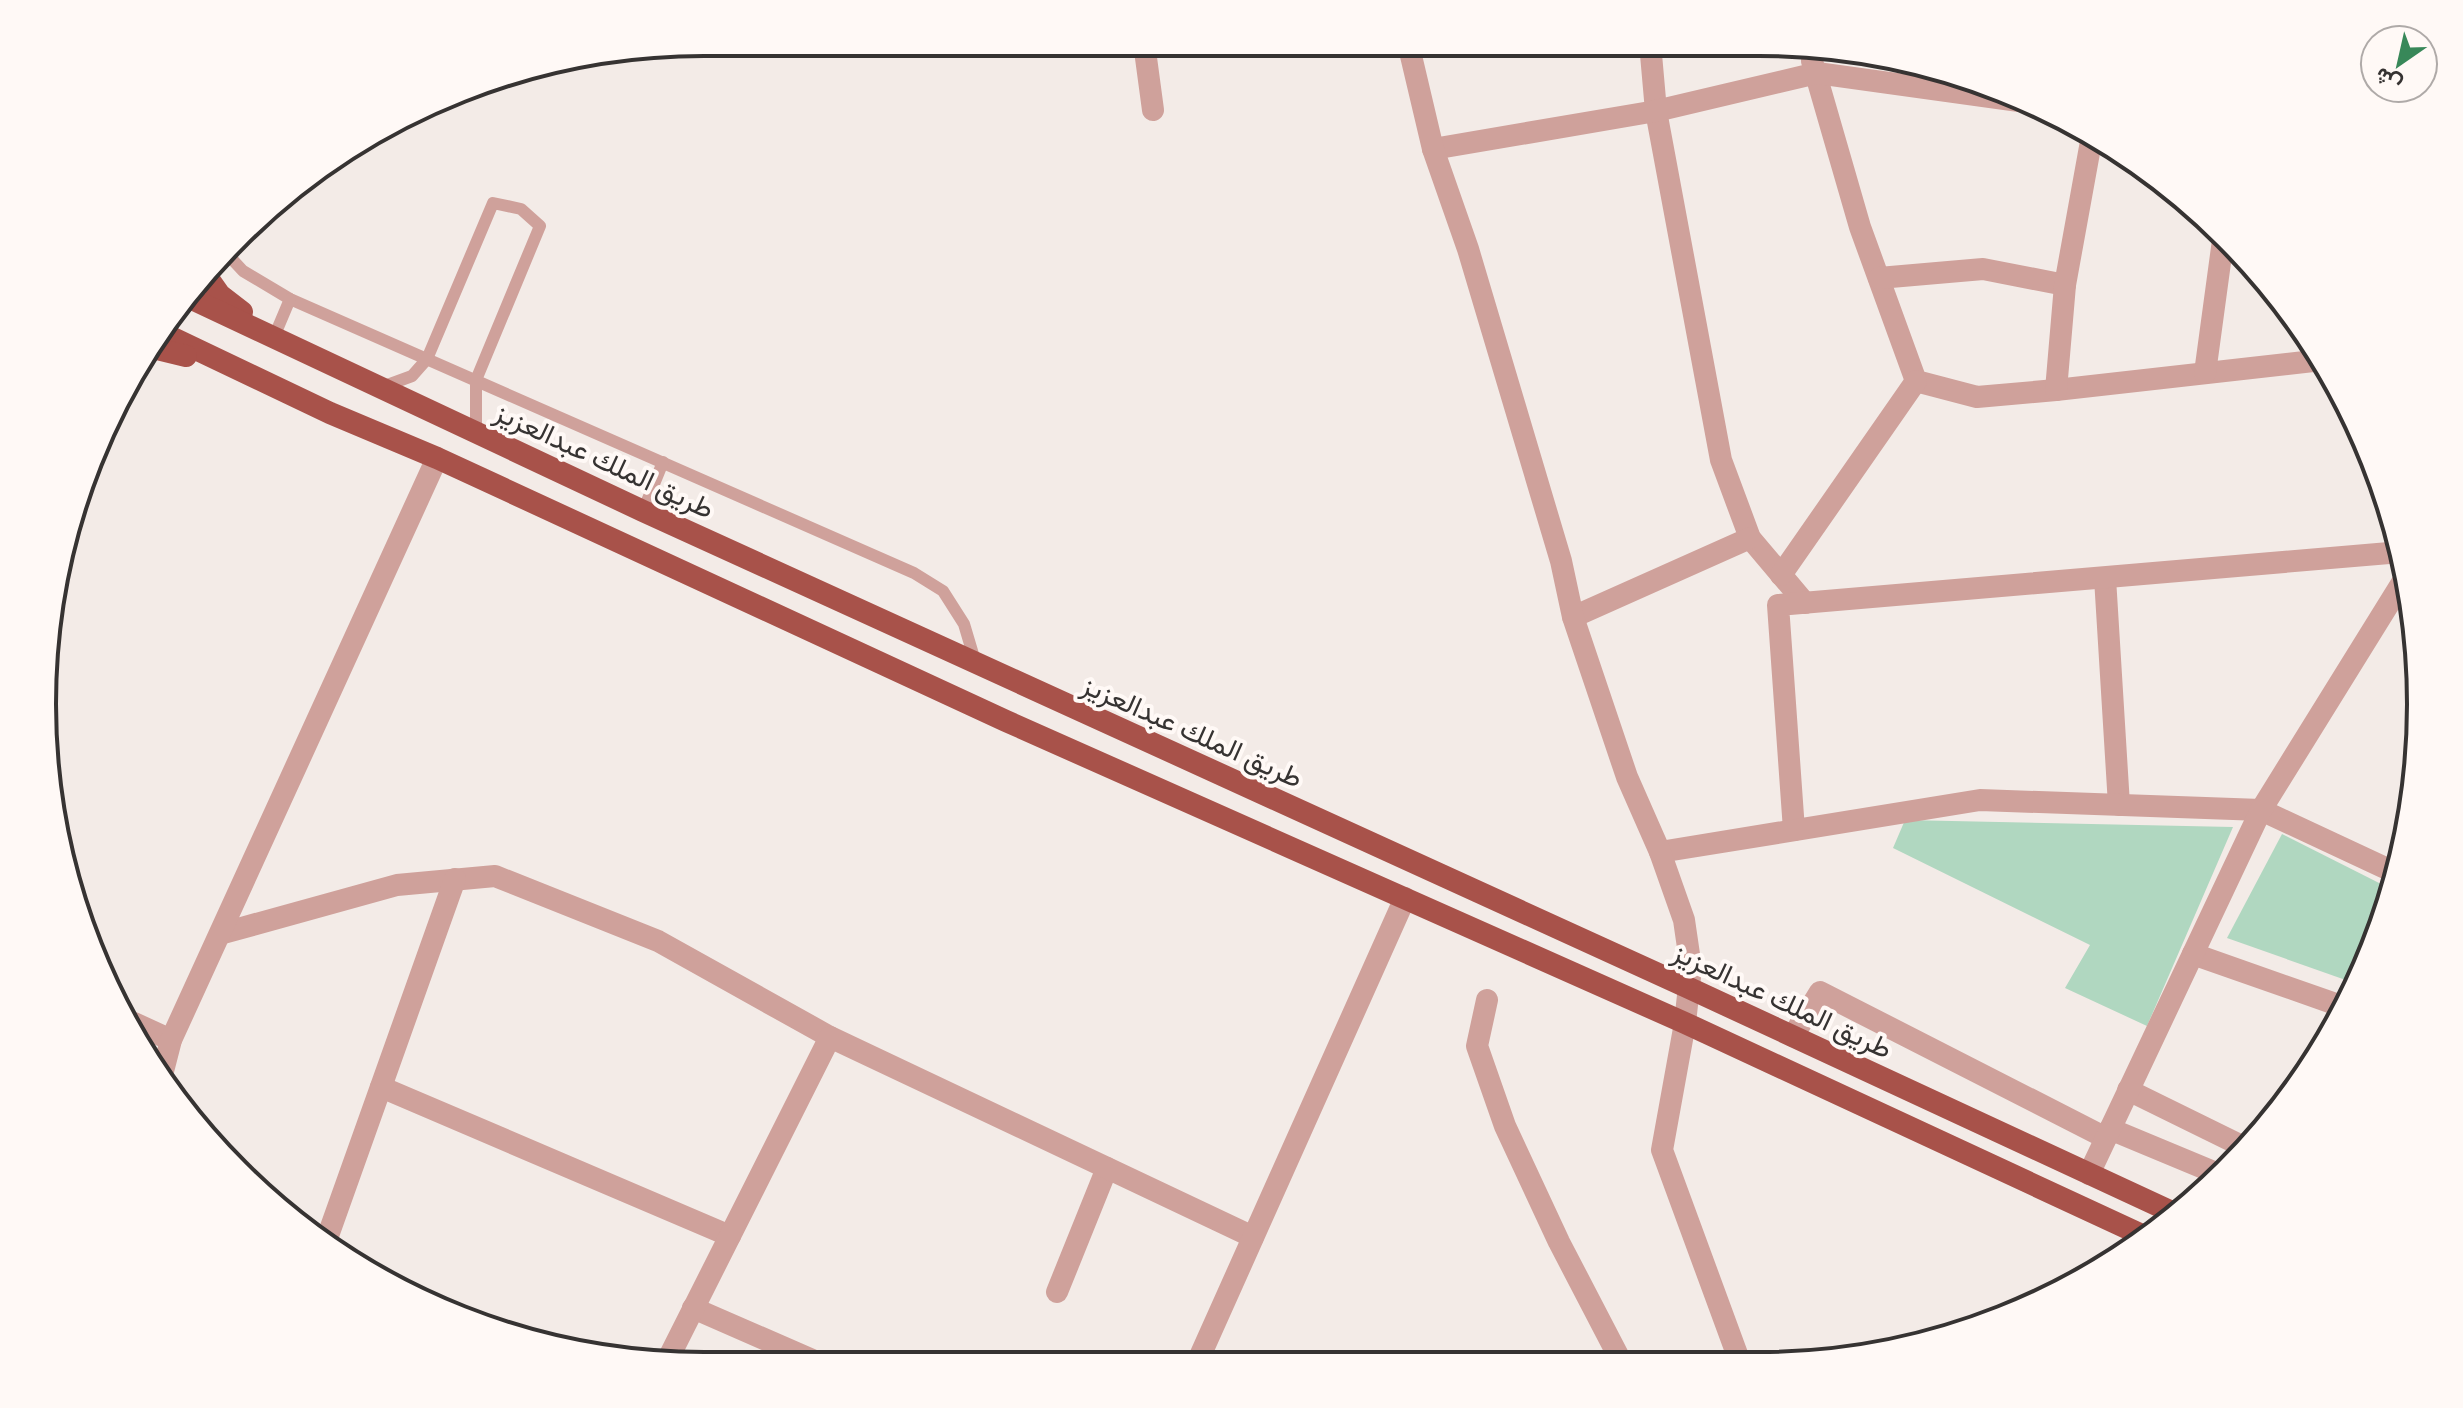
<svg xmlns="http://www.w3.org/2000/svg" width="2463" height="1408" font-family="'Exo 2',Vazirmatn,sans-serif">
	<rect width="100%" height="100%" fill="#f3ebe7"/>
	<g fill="#b0d7c0">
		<path d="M1905,820L2233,827L2147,1026L2065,988L2090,945L1893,848Z"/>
		<path d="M2282,834L2391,889L2371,957L2357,984L2227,938Z"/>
	</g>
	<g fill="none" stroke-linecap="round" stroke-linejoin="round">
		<g stroke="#cfa19b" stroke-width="12">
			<path d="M229,256L243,271L290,299L914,573L943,591L964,624L975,661"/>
			<path d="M274,337L290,299"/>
			<path d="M382,387L412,376L427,359L493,203L521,209L540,226L476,380V432"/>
			<path d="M643,511L663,462"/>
		</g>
		<g stroke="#cfa19b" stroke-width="22">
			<path d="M1144,43L1153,110"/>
			<path d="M1650,43L1656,111L1721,460L1750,538L1805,603"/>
			<path d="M1813,46L1812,61L1860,227L1916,381L1977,397L2056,390L2322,360"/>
			<path d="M1433,149L1656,111L1817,73L2019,101"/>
			<path d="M1879,278L1983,269L2065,285"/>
			<path d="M2205,373L2224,233"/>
			<path d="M2056,390L2065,285L2092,136"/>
			<path d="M1781,575L1916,381"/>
			<path d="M2105,578L2119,805"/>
			<path d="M1573,617L1750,538"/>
			<path d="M1794,830L1778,605L2401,552"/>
			<path d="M1660,852L1980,800L2261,810L2396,873"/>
			<path d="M220,934L397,885L495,876L658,941L830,1037"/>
			<path d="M2193,954L2344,1007"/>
			<path d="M1487,1000L1477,1046L1505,1126L1559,1242L1623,1365"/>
			<path d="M134,1023L171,1040"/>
			<path d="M1685,1023L1662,1150L1741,1365"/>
			<path d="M1793,1036L1820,992L2106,1138"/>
			<path d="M162,1075L171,1040L437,458"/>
			<path d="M381,1087L730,1236"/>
			<path d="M2128,1090L2246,1148"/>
			<path d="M2110,1129L2223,1176"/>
			<path d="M2089,1174L2261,810L2408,573"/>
			<path d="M325,1244L455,879"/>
			<path d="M1057,1292L1107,1168"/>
			<path d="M693,1308L824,1365"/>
			<path d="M665,1365L830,1037L1253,1237"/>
			<path d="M1196,1365L1405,898"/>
		</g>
		<path stroke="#cfa19b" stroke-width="22" d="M1408,43L1433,149L1468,249L1561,561L1573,617L1627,777L1660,852L1684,920L1691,968L1685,1023"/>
		<g stroke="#a8524a" stroke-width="22">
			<path d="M208,278L220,295L242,312"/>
			<path d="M190,298L643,511L1689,988L2174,1213"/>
			<path d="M158,331L330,413L437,458L1006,721L1685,1023L2144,1236"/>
			<path d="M149,347L186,356"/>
		</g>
	</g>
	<g text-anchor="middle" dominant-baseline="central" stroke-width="8" stroke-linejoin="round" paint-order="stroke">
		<g font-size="28" fill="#363332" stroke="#fff9f6">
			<text transform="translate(605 459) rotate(25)">طريق الملك عبدالعزيز</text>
			<text transform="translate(1193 730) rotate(24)">طريق الملك عبدالعزيز</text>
			<text transform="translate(1783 999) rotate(25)">طريق الملك عبدالعزيز</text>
		</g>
	</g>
	<path d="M0 0H2463V1408H0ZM704 56H1759A648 648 0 0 1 2407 704V704A648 648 0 0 1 1759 1352H704A648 648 0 0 1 56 704V704A648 648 0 0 1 704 56Z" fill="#fff9f6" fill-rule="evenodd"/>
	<path fill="none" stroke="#363332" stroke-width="4" d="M704 56H1759A648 648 0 0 1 2407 704V704A648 648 0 0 1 1759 1352H704A648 648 0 0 1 56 704V704A648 648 0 0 1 704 56Z"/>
	<g transform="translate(2399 64) rotate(214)"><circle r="38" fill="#fff9f6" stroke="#afaaa8" stroke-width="2"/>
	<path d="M0-6L14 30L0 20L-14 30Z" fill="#388859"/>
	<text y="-12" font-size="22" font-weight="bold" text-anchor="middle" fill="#363332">ش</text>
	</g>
</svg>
